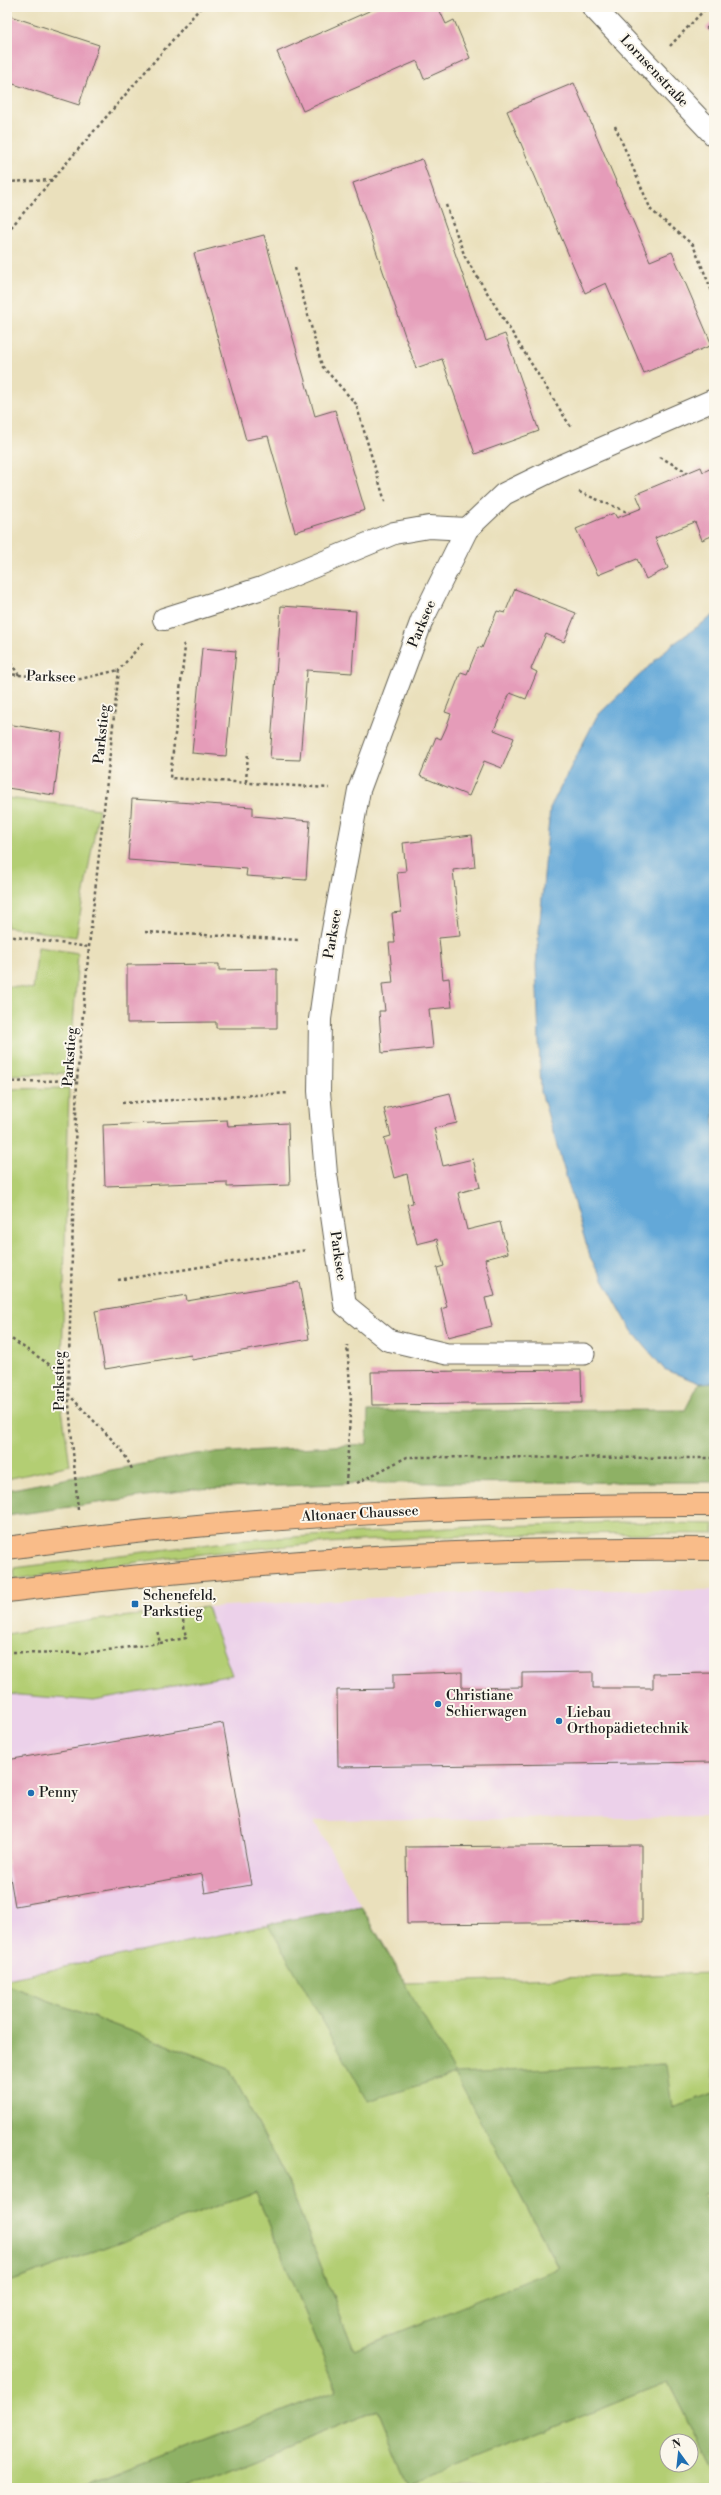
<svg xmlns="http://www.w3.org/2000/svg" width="721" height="2495" font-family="'Libre Bodoni',serif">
	<rect width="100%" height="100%" fill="#fbf7ec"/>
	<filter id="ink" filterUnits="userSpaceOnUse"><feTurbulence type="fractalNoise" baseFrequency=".025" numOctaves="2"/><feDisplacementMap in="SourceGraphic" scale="8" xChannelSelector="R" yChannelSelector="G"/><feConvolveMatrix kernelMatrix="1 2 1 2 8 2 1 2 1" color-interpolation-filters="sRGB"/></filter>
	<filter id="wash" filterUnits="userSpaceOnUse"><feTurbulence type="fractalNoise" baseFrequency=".012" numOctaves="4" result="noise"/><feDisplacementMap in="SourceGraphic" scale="16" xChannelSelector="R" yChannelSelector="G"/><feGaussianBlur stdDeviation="0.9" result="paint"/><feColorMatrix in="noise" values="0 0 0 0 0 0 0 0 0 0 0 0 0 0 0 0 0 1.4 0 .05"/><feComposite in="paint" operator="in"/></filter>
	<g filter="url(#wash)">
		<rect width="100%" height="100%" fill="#eae0bc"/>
		<path fill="#ecd1ea" d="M584,1590H714V1817L314,1821L361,1906L7,1979V1694L94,1701L232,1674L207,1607L462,1593Z"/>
		<g fill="#b3ce73" stroke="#687548" fill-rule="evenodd">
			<path d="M7,798L99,809L76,937L7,927Z"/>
			<path d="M38,947L78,953L70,1073L7,1075V986L33,989Z"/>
			<path d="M69,1088L61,1402L70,1465L7,1479V1089Z"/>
			<path d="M620,1522L714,1524V1534C557,1532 399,1535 242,1550C166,1557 91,1569 15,1579L14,1568L242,1540L448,1528Z"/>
			<path d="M207,1607L232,1675L94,1701L7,1694V1634L87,1621Z"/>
			<path d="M708,1836H714V2093L672,2107L665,2064L456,2074L559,2269L354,2350L288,2182L229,2068L7,1985V1979L361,1906L406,1983L712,1973Z"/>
			<path d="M714,2190V2221L701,2195Z"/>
			<path d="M256,2192L337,2390L81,2488H7V2283Z"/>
			<path d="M668,2382L714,2473V2488H185L378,2410L409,2485ZM667,2441H691V2465H667Z"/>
		</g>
		<g fill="#8eb165" stroke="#556640">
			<path d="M714,1382V1482L369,1483L195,1489L7,1516V1490L195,1454L367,1444L368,1411L685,1410L699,1383Z"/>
			<path d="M361,1906L455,2073L666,2064L672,2107L714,2093V2190L702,2195L714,2221V2473L668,2382L409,2485L378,2410L185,2488H81L337,2390L256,2192L7,2283V1985L229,2068L288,2182L354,2350L559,2268L455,2074L368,2101L268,1924Z"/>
		</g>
		<path fill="#63a8d8" stroke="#40627a" d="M714,615V1382L699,1383L664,1369L632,1331L590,1257L541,1092L536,965L550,808L597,716L669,647Z"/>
		<g id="blocks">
			<g fill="#e59cb9">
				<path d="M378,7H438L446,24L454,20L470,58L424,79L417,61L303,111L277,52Z"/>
				<path d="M7,15L99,45L79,105L7,82Z"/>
				<path d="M714,20V36L706,28Z"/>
				<path d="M574,83L650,261L672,252L712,345L644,373L606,283L585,293L507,111Z"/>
				<path d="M422,159L486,341L505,334L539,431L475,454L442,359L416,368L353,183Z"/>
				<path d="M264,235L315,416L335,410L365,510L295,532L268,436L246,440L194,253Z"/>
				<path d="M701,467L703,472L714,467V535L702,540L695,522L655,538L668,568L646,579L637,559L598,575L576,529L614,513L617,518L642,508L636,494Z"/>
				<path d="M515,589L576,613L564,642L546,634L531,669L537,672L526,699L510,693L494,730L514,738L502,768L484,761L469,796L420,776L436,737L441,739L446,728L451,714L445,712L461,672L467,674L478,647L482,648L497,611L505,613Z"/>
				<path d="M281,606L356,611L352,673L307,670L300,760L270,759Z"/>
				<path d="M202,648L236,651L226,756L192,753Z"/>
				<path d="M7,724L62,733L54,795L7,788Z"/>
				<path d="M132,799L253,807V816L310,821L306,880L246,876L247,869L128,860Z"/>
				<path d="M472,835L475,867L453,870L460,936L439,938L443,979L449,978L452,1007L429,1009L433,1048L382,1053L379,1011H385L382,984L393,983L389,943H395L392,913L401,912L397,872L406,871L403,843Z"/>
				<path d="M219,964V970L277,969V1028H216V1022L127,1023V965Z"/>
				<path d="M450,1093L457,1123L434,1128L443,1166L473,1159L480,1187L458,1193L467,1230L500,1222L508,1253L485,1259L495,1296L485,1298L492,1326L448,1337L441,1309L447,1307L437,1268L444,1266L437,1239L417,1244L407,1204L413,1203L407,1174L394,1178L384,1138L391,1136L384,1109Z"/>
				<path d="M227,1120L228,1126L288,1123L290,1185L227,1187V1182L105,1186L103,1125Z"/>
				<path d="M299,1282L309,1339L192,1360L191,1355L105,1369L95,1311L186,1295L187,1301Z"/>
				<path d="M581,1370L582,1403L372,1405L371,1372Z"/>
				<path d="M462,1672V1688L522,1687V1673L593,1672V1688H653V1674L714,1673V1762L338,1767L337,1690L393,1689V1674Z"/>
				<path d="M223,1723L251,1885L205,1893L202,1874L15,1906L7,1860V1760Z"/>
				<path d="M642,1845V1922L407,1924L406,1847Z"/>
			</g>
		</g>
	</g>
	<g filter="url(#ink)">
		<use href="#blocks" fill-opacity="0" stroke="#646154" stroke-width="1"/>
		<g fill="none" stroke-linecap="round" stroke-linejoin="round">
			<g stroke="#646154" stroke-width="23">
				<path id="service" d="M388,1340L447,1354H584"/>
			</g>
			<g stroke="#646154" stroke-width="24">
				<g id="minor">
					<path d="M164,619L262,588L394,533L429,527L467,529"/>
					<path d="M388,1340L345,1305L326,1174L319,1091L320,1019L331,941L359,790L422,620L467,529L504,494L559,467L714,400"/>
				</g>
			</g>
			<g stroke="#646154" stroke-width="24">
				<path id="tertiary" d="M593,7L714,135"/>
			</g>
			<g stroke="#646154" stroke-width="24">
				<g id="primary">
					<path d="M7,1548C241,1515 478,1504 714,1505"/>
					<path d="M7,1591C242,1562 477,1546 714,1549"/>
				</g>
			</g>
			<g stroke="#646154" stroke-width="2.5" stroke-dasharray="3 3" stroke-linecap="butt">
				<path d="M670,46L707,7"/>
				<path d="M615,126L651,210L693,245L714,296"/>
				<path d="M7,182L52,180"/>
				<path d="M446,205L465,257L572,429"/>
				<path d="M7,232L201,7"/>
				<path d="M295,268L322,366L356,404L386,505"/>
				<path d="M660,457L687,472"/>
				<path d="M579,492L630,513"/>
				<path d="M183,644L185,647L170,778L329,788"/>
				<path d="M7,658L19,675"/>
				<path d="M7,674L76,680L119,670"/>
				<path d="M246,782L248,752"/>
				<path d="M145,932L300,940"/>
				<path d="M7,936L89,947"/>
				<path d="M7,1082L77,1080"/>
				<path d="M122,1103L289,1093"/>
				<path d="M118,1280L307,1250"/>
				<path d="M7,1336L68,1377"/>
				<path d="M68,1394L122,1450L132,1469"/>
				<path d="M357,1483L407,1457L714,1458"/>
				<path d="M346,1484L351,1399L347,1345"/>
				<path d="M78,1510L68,1393L77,1080L89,947L119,670L144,641"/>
				<path d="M160,1643L186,1638L180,1601"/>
				<path d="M7,1652L85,1653L160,1643L157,1630"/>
			</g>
			<use href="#service" stroke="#fff" stroke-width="21"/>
			<use href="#minor" stroke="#fff" stroke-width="22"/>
			<use href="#tertiary" stroke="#fff" stroke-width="22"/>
			<use href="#primary" stroke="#f9bc89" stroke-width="22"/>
		</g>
	</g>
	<g fill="#1f6fb2" stroke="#fbf7ec" stroke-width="1.5">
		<rect x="131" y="1600" width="8" height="8" rx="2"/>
		<circle cx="438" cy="1704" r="4"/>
		<circle cx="559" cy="1721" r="4"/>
		<circle cx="31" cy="1793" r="4"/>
	</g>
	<g text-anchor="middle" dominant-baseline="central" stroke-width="4" stroke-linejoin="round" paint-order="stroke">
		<g font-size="14" fill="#1c1c1c" stroke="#fbf7ec">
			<text transform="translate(654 71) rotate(47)">Lornsenstraße</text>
			<text transform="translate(422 624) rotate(-67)">Parksee</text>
			<text transform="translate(51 677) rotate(2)">Parksee</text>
			<text transform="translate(102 734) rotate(-84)">Parkstieg</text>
			<text transform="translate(333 934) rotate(-80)">Parksee</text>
			<text transform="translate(70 1057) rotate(-86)">Parkstieg</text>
			<text transform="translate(338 1256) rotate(82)">Parksee</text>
			<text transform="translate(60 1381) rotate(-90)">Parkstieg</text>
			<text transform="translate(360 1514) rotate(-3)">Altonaer Chaussee</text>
		</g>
		<g font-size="14" fill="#1c1c1c" stroke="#fbf7ec" text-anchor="start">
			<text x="143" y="1596">Schenefeld,<tspan x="143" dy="16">Parkstieg</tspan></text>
			<text x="446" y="1696">Christiane<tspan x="446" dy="16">Schierwagen</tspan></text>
			<text x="567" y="1713">Liebau<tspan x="567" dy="16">Orthopädietechnik</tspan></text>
			<text x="39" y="1793">Penny</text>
		</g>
	</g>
	<rect width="721" height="2495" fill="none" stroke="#fbf7ec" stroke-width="24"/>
	<g transform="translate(679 2453) rotate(345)"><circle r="19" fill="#fbf7ec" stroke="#a29f99"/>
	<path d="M0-3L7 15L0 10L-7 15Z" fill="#1f6fb2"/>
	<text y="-6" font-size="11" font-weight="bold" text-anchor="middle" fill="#1c1c1c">N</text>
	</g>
</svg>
